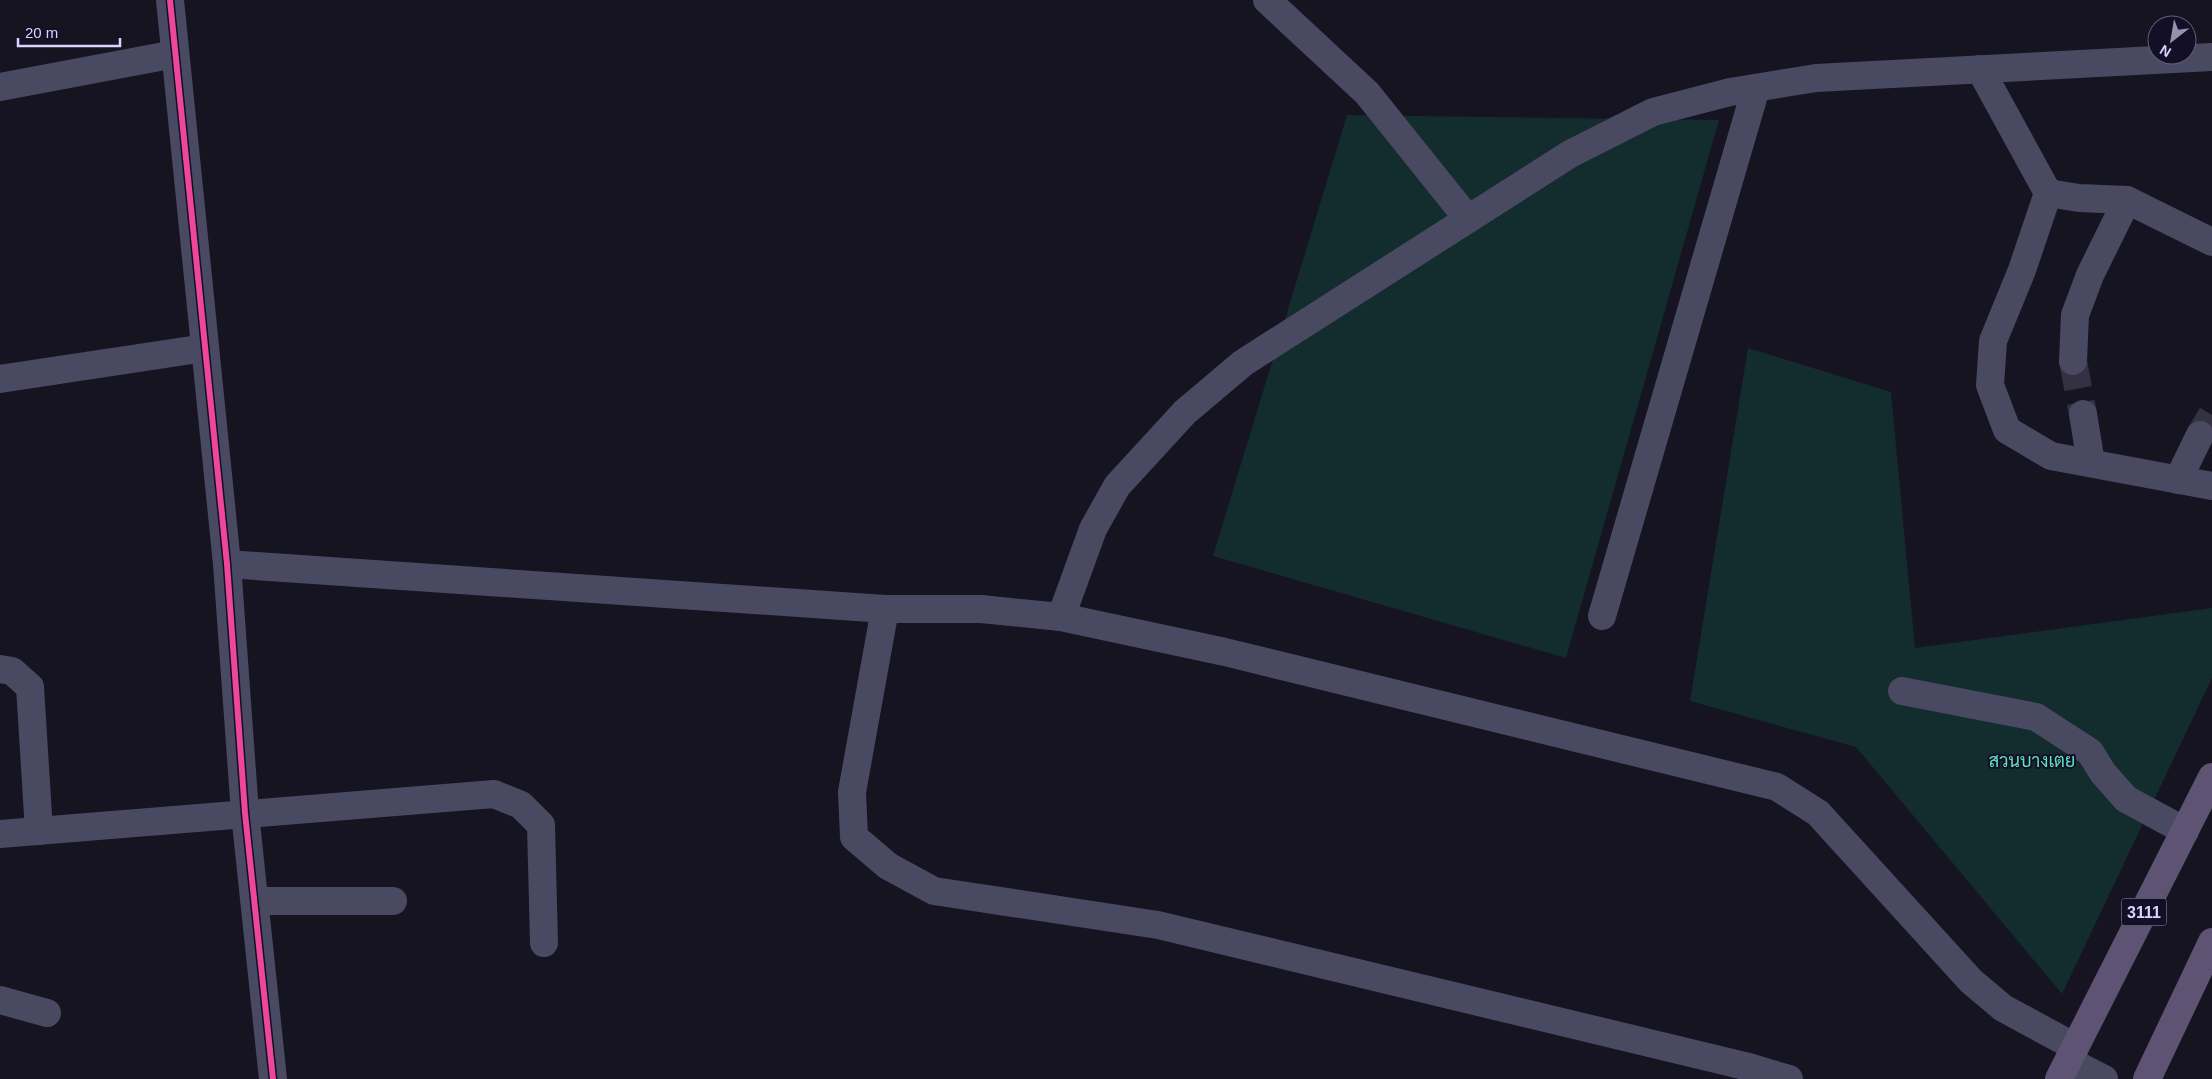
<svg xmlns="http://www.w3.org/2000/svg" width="2212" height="1079" font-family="Helvetica,Sarabun,sans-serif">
	<rect width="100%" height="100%" fill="#161421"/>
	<g fill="#132c2d">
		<path d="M1347,115L1719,120L1566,658L1213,556Z"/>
		<path d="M1748,348L1891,392L1915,648L2212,608V678L2062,994L1856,747L1690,701Z"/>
	</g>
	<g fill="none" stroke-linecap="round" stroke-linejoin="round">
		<g stroke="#333142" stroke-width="28" stroke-dasharray="28 14" stroke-linecap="butt">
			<path d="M2073,361L2083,414"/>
			<path d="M2200,435L2212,415"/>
		</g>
		<g stroke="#4a4962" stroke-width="28">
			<path d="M170,0L227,564L245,813L273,1079"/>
			<path d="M1267,0L1367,93L1468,219"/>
			<path d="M1980,69L2048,193"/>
			<path d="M0,87L175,54"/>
			<path d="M2212,242L2127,200L2079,198L2048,193L2022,270L1993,341L1990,385L2007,430L2051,456L2212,486"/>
			<path d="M2073,361L2075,315L2090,275L2127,200"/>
			<path d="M0,379L205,348"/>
			<path d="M2083,414L2091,463"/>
			<path d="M2178,480L2200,435"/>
			<path d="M227,564L885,609H981L1061,617L1225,652L1777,787L1818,813L1971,981L2003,1008L2075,1047"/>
			<path d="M885,609L852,792L854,837L888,866L934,891L1158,925L1745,1066L1789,1079"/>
			<path d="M1602,616L1756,88"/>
			<path d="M1061,617L1093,529L1117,486L1185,412L1243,363L1570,154L1653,112L1730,92L1816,78L2212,57"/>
			<path d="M0,669L12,671L30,687L39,831"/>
			<path d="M1902,691L2036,717L2090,752L2103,773L2126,799L2185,831"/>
			<path d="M0,834L494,794L521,805L541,825L544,943"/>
			<path d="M256,901H393"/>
			<path d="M0,1000L47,1013"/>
			<path d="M2069,1061L2104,1079"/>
		</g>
		<g stroke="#5e5373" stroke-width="28">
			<path d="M2059,1079L2212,777"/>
			<path d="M2147,1079L2212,942"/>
		</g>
		<g stroke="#130f26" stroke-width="9">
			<path id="cycleway" d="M170,0L227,564L245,813L273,1079"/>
		</g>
		<use href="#cycleway" stroke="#ed469a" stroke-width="6"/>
	</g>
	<g text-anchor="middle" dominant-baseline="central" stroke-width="4" stroke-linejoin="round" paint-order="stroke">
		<rect fill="#130f26" stroke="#9e99be" stroke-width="1" x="2121.5" y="898.5" width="45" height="27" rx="4"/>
		<g font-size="16" font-weight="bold" fill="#d9d4ff">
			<text x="2144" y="912">3111</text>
		</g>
		<g font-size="18" fill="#5fe0c0" stroke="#130f26">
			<text x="2032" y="761">สวนบางเตย</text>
		</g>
	</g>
	<g transform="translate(2172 40) rotate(211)"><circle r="24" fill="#130f26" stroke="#625e7d"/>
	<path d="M0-4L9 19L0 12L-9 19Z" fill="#9591b1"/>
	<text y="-8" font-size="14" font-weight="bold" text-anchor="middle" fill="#d9d4ff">N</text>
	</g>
	<path d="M18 38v8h102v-8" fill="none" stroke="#d9d4ff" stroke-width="2.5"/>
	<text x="25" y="38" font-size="15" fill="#d9d4ff" stroke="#130f26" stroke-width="4" paint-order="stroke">20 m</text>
</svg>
